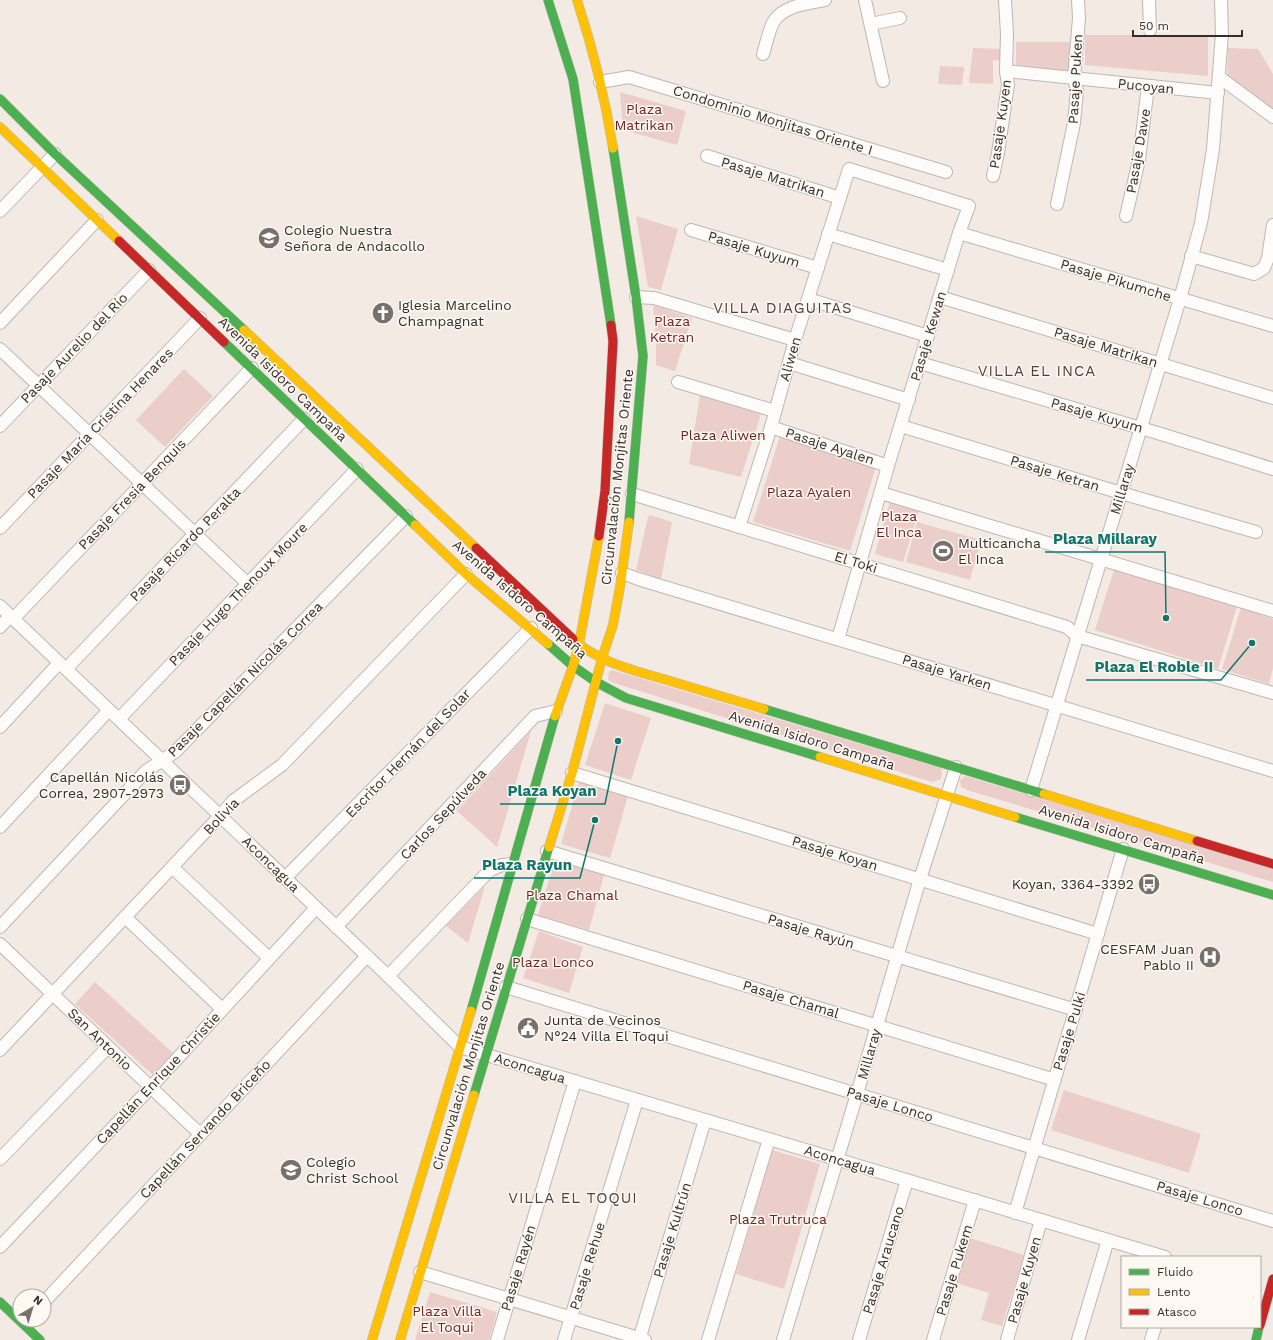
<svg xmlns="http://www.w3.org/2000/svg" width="1273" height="1340" font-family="'Work Sans',sans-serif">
	<rect width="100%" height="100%" fill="#f2eae3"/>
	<g fill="#ebcec9">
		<path d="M1085,35H1208V76L1085,65Z"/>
		<path d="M1016,42H1070V72L1016,65Z"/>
		<path d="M973,48L1004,49L1003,61L993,60V84L969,83Z"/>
		<path d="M1228,48L1258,49L1273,74V110L1227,76Z"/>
		<path d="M940,66L964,67L962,85L938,84Z"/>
		<path d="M620,92L686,111L677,145L623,130Z"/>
		<path d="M636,216L678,229L661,290L648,287Z"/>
		<path d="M653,305L692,318L675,371L656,365V337Z"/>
		<path d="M184,369L213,396L165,447L136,420Z"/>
		<path d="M700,394L761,414L741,477L689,464Z"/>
		<path d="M780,436L876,467L850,551L753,522Z"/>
		<path d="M890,501L919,510L903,562L875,554Z"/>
		<path d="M650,515L672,522L661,579L636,570L648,517Z"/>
		<path d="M917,522L981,540L970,580L906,562Z"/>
		<path d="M1114,570L1237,606L1218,669L1095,630Z"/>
		<path d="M1241,608L1273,619V668L1269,684L1222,669Z"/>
		<path d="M612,670L941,768L942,773L941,779L932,782L614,683L608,680L609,672Z"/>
		<path d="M605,703L651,718L631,780L585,765Z"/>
		<path d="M531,731L497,847L457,811Z"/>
		<path d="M965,776L1273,868V882L967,790L961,787L960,780Z"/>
		<path d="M579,782L628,796L610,858L561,844Z"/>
		<path d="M555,861L604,875L589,930L538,915Z"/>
		<path d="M485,886L468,943L446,926Z"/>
		<path d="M539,931L583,947L569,993L523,978Z"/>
		<path d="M95,982L173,1053L153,1075L75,1004Z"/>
		<path d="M1064,1090L1201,1134L1189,1173L1051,1130Z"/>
		<path d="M772,1150L820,1164L784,1289L736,1274Z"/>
		<path d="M970,1238L1024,1255L1002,1326L981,1320L989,1293L956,1283Z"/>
		<path d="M430,1292L497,1312L489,1340H415Z"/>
	</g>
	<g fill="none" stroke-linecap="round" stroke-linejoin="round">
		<g stroke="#beb7b3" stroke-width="14">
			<g id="street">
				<path d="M865,0L883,81"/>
				<path d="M1149,0L1150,30"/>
				<path d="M871,24L900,18"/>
				<path d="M763,54C766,45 769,29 774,21C785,5 807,4 825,0"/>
				<path d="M1006,71L1218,93"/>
				<path d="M1219,77L1273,117"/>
				<path d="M600,82L629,77L946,172"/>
				<path d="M707,156L840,198"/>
				<path d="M993,176L998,153L1008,85L1006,71L1007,34L1005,0"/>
				<path d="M1057,204L1074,123L1077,91L1074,78L1079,18L1078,0"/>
				<path d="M0,211L55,154"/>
				<path d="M1126,216L1139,160L1148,86"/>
				<path d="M691,230L818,268"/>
				<path d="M959,233L1273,326"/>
				<path d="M828,234L948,270"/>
				<path d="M1191,256L1254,274L1264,268L1268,258L1273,225"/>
				<path d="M636,297L654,298L795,340"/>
				<path d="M940,297L1273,398"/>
				<path d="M808,299L928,336"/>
				<path d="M0,323L97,220"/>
				<path d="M0,349L248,584"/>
				<path d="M789,363L909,400"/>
				<path d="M920,363L1161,434L1273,469"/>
				<path d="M678,382L775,411"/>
				<path d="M0,426L149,270"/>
				<path d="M901,426L1121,493L1256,532"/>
				<path d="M771,427L888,466"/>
				<path d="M881,493L1273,611"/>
				<path d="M632,494L1057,624L1067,627L1077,636L1273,693"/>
				<path d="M739,527L771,427L795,340L849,169L969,206L959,233L888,466L838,639"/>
				<path d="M0,528L200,318"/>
				<path d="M622,573L638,579L1273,771"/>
				<path d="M0,606L388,976L460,1047L1165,1257"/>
				<path d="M13,619L252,368"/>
				<path d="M0,627L10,616"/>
				<path d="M66,669L304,419"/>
				<path d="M119,719L357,469"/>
				<path d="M0,727L59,663"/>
				<path d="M572,773L1098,934"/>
				<path d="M1031,790L1180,299L1201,223L1213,149L1222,34L1221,0"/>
				<path d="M0,827L109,710"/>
				<path d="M547,851L1076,1010"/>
				<path d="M172,867L269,958"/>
				<path d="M285,878L531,628"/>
				<path d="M125,917L222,1009"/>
				<path d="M527,919L1055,1080"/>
				<path d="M0,927L146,771L175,752L406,516"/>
				<path d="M336,927L535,716L556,711"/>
				<path d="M0,944L200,1134"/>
				<path d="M388,976L490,870L502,865L512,864"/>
				<path d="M506,987L1273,1221"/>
				<path d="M0,1050L220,816L233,801L282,765L466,574"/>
				<path d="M0,1159L108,1047"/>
				<path d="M1015,1213L1123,849"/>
				<path d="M0,1247L151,1087L316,908"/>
				<path d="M420,1272L645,1340"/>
				<path d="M44,1302L367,956"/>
				<path d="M497,1340L575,1081"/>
				<path d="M564,1340L637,1100"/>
				<path d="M639,1340L705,1120"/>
				<path d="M708,1340L769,1139"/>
				<path d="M783,1340L857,1094L920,879L956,767"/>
				<path d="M859,1340L907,1180"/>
				<path d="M933,1340L975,1200"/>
				<path d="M1007,1340L1041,1220"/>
				<path d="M1078,1340L1108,1240"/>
				<path d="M1151,1340L1155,1327"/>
			</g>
		</g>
		<g stroke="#beb7b3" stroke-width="10">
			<g id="fast">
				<path d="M548,0L573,79L611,325"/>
				<path d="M0,99L55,154L244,330"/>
				<path d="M613,148L636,297L643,356L629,522"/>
				<path d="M224,342L415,525"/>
				<path d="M548,644L573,666L596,682L626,698L820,757"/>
				<path d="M764,709L1044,794"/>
				<path d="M1015,817L1273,895"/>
				<path d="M471,1011L555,716"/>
				<path d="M474,1095L549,847"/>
				<path d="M0,1302L40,1340"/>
				<path d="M1256,1340L1259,1327"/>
			</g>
		</g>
		<g stroke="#beb7b3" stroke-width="10">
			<g id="slow">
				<path d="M577,0C593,49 605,97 613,148"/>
				<path d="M0,127L119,241"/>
				<path d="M244,330L476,548"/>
				<path d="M415,525L466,574L548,644"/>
				<path d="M573,639C599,663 637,671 670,681C701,690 733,700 764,709"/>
				<path d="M555,716L573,666L579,644L599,536"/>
				<path d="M820,757L1015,817"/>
				<path d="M1044,794L1197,841"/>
				<path d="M549,847L572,773L602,658L613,625L620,587L629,522"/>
				<path d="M372,1340L471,1011"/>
				<path d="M400,1340L474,1095"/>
			</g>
		</g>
		<g stroke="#beb7b3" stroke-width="10">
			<g id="jam">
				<path d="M119,241L224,342"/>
				<path d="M599,536L605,491L613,341L611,325"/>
				<path d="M476,548L573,639"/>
				<path d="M1197,841L1273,864"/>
				<path d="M1260,1325L1273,1279"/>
			</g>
		</g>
		<use href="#street" stroke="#fdfcfb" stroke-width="12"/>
		<use href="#fast" stroke="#4caf50" stroke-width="9"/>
		<use href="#slow" stroke="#ffc107" stroke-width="9"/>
		<use href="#jam" stroke="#c62828" stroke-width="9"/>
	</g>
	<defs>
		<g id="school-disc" transform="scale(1.15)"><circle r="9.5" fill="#77706b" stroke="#fef8f3"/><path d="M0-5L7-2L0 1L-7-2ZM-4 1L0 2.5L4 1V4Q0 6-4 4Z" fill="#fff"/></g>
		<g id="church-disc" transform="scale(1.15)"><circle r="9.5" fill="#77706b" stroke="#fef8f3"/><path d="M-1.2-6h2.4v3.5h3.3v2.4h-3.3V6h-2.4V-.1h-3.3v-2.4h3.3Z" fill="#fff"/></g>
		<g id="stadium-disc" transform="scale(1.15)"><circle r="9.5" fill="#77706b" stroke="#fef8f3"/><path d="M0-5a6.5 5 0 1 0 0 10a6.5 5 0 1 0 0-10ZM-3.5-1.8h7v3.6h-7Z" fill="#fff"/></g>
		<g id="bus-disc" transform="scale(1.15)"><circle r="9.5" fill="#77706b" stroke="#fef8f3"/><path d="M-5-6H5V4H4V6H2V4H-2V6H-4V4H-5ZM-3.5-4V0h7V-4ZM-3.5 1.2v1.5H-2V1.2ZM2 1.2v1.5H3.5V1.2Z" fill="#fff"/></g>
		<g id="hospital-disc" transform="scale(1.15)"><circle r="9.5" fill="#77706b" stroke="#fef8f3"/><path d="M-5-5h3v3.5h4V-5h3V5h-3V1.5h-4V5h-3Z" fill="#fff"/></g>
		<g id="civic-disc" transform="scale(1.15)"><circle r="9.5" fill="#77706b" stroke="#fef8f3"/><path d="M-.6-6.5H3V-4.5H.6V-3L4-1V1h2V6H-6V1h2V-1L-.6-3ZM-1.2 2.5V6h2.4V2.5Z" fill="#fff"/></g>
	</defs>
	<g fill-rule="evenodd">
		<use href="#school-disc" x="269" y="238"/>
		<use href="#church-disc" x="383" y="313"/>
		<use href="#stadium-disc" x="943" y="551"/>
		<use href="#bus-disc" x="180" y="785"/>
		<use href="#bus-disc" x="1149" y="884"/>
		<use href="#hospital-disc" x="1210" y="957"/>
		<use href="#civic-disc" x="528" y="1028"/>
		<use href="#school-disc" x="291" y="1170"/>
	</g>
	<g text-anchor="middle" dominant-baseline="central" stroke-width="3" stroke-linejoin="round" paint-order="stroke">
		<g font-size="14" fill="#352f2b" stroke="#fef8f3">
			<text transform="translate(1075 79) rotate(-87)">Pasaje Puken</text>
			<text transform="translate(1146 86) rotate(6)">Pucoyan</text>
			<text transform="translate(773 120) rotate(17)">Condominio Monjitas Oriente I</text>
			<text transform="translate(1000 124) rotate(-82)">Pasaje Kuyen</text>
			<text transform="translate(1138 151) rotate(-80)">Pasaje Dawe</text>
			<text transform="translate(773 177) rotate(17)">Pasaje Matrikan</text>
			<text transform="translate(754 249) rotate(17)">Pasaje Kuyum</text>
			<text transform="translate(1116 280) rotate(17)">Pasaje Pikumche</text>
			<text transform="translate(928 336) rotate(-73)">Pasaje Kewan</text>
			<text transform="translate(1106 347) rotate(17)">Pasaje Matrikan</text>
			<text transform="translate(74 348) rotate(-46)">Pasaje Aurelio del Río</text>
			<text transform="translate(790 359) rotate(-74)">Aliwen</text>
			<text transform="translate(283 379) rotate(44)">Avenida Isidoro Campaña</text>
			<text transform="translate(1097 415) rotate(16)">Pasaje Kuyum</text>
			<text transform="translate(100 423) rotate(-46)">Pasaje María Cristina Henares</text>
			<text transform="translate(830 446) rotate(18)">Pasaje Ayalen</text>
			<text transform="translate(1055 473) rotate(17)">Pasaje Ketran</text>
			<text transform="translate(617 477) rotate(-84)">Circunvalación Monjitas Oriente</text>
			<text transform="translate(1122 489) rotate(-73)">Millaray</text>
			<text transform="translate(132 494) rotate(-46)">Pasaje Fresia Benquis</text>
			<text transform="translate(185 544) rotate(-46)">Pasaje Ricardo Peralta</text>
			<text transform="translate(856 562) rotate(17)">El Toki</text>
			<text transform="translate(238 594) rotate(-46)">Pasaje Hugo Thenoux Moure</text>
			<text transform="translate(520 599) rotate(41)">Avenida Isidoro Campaña</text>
			<text transform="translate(947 672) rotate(17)">Pasaje Yarken</text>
			<text transform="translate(245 679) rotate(-45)">Pasaje Capellán Nicolás Correa</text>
			<text transform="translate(812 740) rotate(17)">Avenida Isidoro Campaña</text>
			<text transform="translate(408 753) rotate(-46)">Escritor Hernán del Solar</text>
			<text transform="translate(443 814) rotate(-47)">Carlos Sepúlveda</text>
			<text transform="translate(221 816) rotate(-46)">Bolivia</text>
			<text transform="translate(1122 834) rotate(17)">Avenida Isidoro Campaña</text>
			<text transform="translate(835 853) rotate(17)">Pasaje Koyan</text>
			<text transform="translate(271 864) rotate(44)">Aconcagua</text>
			<text transform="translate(811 931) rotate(17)">Pasaje Rayún</text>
			<text transform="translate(791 999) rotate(17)">Pasaje Chamal</text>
			<text transform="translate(1069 1031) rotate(-73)">Pasaje Pulki</text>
			<text transform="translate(100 1039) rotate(44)">San Antonio</text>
			<text transform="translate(869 1054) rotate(-74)">Millaray</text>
			<text transform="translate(468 1066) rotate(-73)">Circunvalación Monjitas Oriente</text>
			<text transform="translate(530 1068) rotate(17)">Aconcagua</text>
			<text transform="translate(158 1078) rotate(-47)">Capellán Enrique Christie</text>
			<text transform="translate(890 1104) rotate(17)">Pasaje Lonco</text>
			<text transform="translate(205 1129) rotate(-47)">Capellán Servando Briceño</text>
			<text transform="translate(840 1160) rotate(17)">Aconcagua</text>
			<text transform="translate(1200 1198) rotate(17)">Pasaje Lonco</text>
			<text transform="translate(672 1230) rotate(-73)">Pasaje Kultrún</text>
			<text transform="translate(883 1260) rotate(-73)">Pasaje Araucano</text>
			<text transform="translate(587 1266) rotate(-73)">Pasaje Rehue</text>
			<text transform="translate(518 1268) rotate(-73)">Pasaje Rayén</text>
			<text transform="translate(954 1270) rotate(-73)">Pasaje Pukem</text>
			<text transform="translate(1024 1280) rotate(-74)">Pasaje Kuyen</text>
		</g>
		<g font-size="14" fill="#6e2323" stroke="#fef8f3">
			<text x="644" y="109">Plaza<tspan x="644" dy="16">Matrikan</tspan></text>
			<text x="672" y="321">Plaza<tspan x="672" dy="16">Ketran</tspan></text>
			<text x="723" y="435">Plaza Aliwen</text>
			<text x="809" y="492">Plaza Ayalen</text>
			<text x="899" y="516">Plaza<tspan x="899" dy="16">El Inca</tspan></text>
			<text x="572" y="895">Plaza Chamal</text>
			<text x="553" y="962">Plaza Lonco</text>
			<text x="778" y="1219">Plaza Trutruca</text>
			<text x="447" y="1311">Plaza Villa<tspan x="447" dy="16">El Toqui</tspan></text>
		</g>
		<g font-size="14" fill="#352f2b" stroke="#fef8f3" text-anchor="start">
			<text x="284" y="230">Colegio Nuestra<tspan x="284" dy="16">Señora de Andacollo</tspan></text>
			<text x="398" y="305">Iglesia Marcelino<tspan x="398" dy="16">Champagnat</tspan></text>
			<text x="958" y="543">Multicancha<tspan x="958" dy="16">El Inca</tspan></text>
			<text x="164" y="777" text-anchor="end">Capellán Nicolás<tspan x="164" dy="16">Correa, 2907-2973</tspan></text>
			<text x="1134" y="884" text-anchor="end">Koyan, 3364-3392</text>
			<text x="1194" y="949" text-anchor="end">CESFAM Juan<tspan x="1194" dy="16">Pablo II</tspan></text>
			<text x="544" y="1020">Junta de Vecinos<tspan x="544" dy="16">N°24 Villa El Toqui</tspan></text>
			<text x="306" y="1162">Colegio<tspan x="306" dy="16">Christ School</tspan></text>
		</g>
		<g font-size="15" letter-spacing="1" fill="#4e4239" stroke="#fef8f3">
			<text x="783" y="308">VILLA DIAGUITAS</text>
			<text x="1037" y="371">VILLA EL INCA</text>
			<text x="573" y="1198">VILLA EL TOQUI</text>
		</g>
	</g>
	<path fill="none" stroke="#0f766e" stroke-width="1.5" d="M1166 618L1165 552H1045M1252 643L1221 680H1086M618 741L605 804H500M595 820L580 878H474"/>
	<g fill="#0f766e" stroke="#fef8f3" stroke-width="1.5">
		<circle cx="1166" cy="618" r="4"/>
		<circle cx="1252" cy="643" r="4"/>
		<circle cx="618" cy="741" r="4"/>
		<circle cx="595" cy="820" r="4"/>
	</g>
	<g font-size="15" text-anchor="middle" font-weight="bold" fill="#0f766e" stroke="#fef8f3" stroke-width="3" stroke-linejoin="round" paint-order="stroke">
		<text x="1105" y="544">Plaza Millaray</text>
		<text x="1154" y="672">Plaza El Roble II</text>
		<text x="552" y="796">Plaza Koyan</text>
		<text x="527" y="870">Plaza Rayun</text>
	</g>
	<rect x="1121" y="1256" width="140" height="72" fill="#fef8f3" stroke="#aea8a3"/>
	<rect x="1129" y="1269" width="20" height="6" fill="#4caf50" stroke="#aea8a3"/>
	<text x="1157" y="1276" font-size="12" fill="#352f2b">Fluido</text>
	<rect x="1129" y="1289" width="20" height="6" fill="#ffc107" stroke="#aea8a3"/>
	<text x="1157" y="1296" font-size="12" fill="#352f2b">Lento</text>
	<rect x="1129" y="1309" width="20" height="6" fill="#c62828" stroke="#aea8a3"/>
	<text x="1157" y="1316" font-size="12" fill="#352f2b">Atasco</text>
	<g transform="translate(32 1308) rotate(38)"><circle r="19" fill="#fef8f3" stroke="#aea8a3"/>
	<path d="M0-3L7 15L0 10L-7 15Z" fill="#77706b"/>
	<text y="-6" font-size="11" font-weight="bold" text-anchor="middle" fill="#352f2b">N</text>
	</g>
	<path d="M1133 30v6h109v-6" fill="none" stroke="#352f2b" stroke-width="2"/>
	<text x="1139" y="30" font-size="12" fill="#352f2b" stroke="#fef8f3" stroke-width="3" paint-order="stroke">50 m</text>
</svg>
